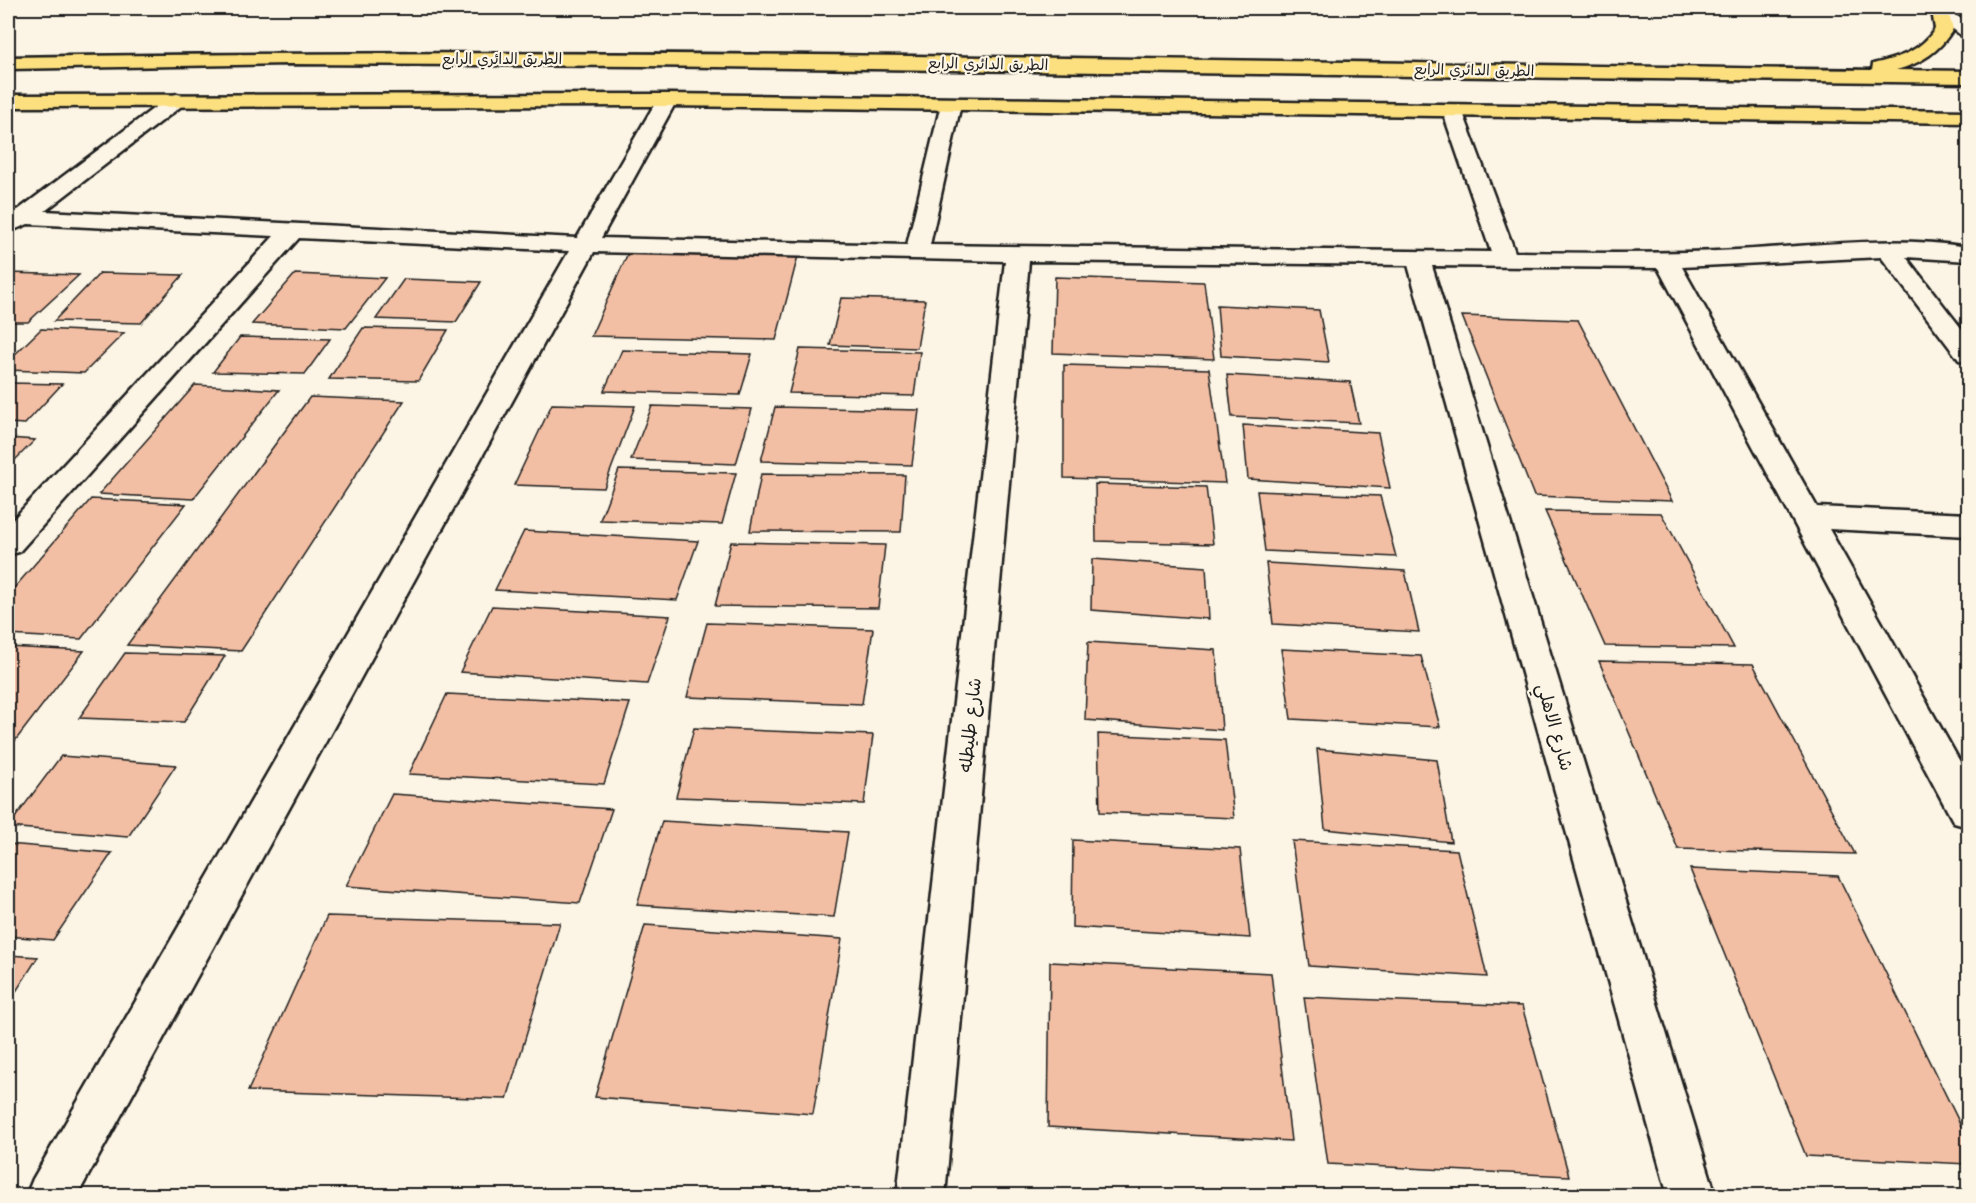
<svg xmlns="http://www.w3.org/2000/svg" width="1976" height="1203" font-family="'Shantell Sans','Playpen Sans Arabic',sans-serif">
	<rect width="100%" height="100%" fill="#fcf5e5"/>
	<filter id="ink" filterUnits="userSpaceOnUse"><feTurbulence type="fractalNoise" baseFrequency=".0167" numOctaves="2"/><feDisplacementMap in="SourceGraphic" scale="12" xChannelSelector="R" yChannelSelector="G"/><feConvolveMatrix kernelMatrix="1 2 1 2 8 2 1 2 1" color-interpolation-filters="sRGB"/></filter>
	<g filter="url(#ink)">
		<g fill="#f3bfa4" stroke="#1c1c1c" stroke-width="1.5">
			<path d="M628,253L798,256L776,340L591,336Z"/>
			<path d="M8,273L79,275L28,322H8Z"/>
			<path d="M100,273L183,275L141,323L54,321Z"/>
			<path d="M295,274L385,278L346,328L252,324Z"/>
			<path d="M1055,277L1204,282L1214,359L1053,353Z"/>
			<path d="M404,279L481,282L456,322L376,319Z"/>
			<path d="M841,298L925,300L917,348L830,345Z"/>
			<path d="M1217,305L1319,310L1329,362L1221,356Z"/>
			<path d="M1462,316L1578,320L1672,501L1534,496Z"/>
			<path d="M363,328L448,330L418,381L329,379Z"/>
			<path d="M41,329L124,333L84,373L8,370V361Z"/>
			<path d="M240,337L330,339L305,374L213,372Z"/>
			<path d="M800,349L920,352L914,396L789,393Z"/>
			<path d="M622,350L752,354L740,395L604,391Z"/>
			<path d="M1064,365L1209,369L1225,483L1064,478Z"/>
			<path d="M1227,375L1350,382L1359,423L1232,417Z"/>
			<path d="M8,383L62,384L25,424L8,423Z"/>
			<path d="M195,385L279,390L193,499L99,494Z"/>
			<path d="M310,397L404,401L241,651L127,645Z"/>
			<path d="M552,404L635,406L604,488L514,485Z"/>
			<path d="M652,406L752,409L736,464L631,460Z"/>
			<path d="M775,407L919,410L912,465L761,461Z"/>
			<path d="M1243,425L1378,433L1390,488L1248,479Z"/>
			<path d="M8,438L35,440L8,467Z"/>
			<path d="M619,470L736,473L722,524L600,520Z"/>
			<path d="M761,474L905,475L901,532L750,531Z"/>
			<path d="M1095,484L1206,487L1213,544L1096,541Z"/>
			<path d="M1257,491L1380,496L1396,557L1265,551Z"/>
			<path d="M91,499L186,504L81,639L8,635V595Z"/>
			<path d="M1545,511L1661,513L1734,648L1605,646Z"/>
			<path d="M524,531L698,541L677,600L495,590Z"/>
			<path d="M731,542L885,545L878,608L715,606Z"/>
			<path d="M1092,559L1206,567L1209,619L1091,610Z"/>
			<path d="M1266,563L1405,571L1419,632L1273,624Z"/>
			<path d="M492,606L670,616L647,684L460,672Z"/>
			<path d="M707,623L873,629L862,704L687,697Z"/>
			<path d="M1088,642L1216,650L1222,730L1085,720Z"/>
			<path d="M8,647L84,651L8,750Z"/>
			<path d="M1281,649L1421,656L1440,727L1291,719Z"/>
			<path d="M125,653L225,656L184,722L79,718Z"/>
			<path d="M1599,661L1753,664L1855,854L1678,849Z"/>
			<path d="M447,694L630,703L604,784L409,774Z"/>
			<path d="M694,728L873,735L864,804L676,797Z"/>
			<path d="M1098,734L1225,740L1234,818L1100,812Z"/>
			<path d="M1317,749L1437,760L1451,842L1325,829Z"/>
			<path d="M61,756L176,765L128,837L8,827Z"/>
			<path d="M392,794L612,809L580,903L346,886Z"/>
			<path d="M662,821L848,832L834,917L637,905Z"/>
			<path d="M1073,840L1240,849L1250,938L1072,927Z"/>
			<path d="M1292,841L1457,850L1487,977L1309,966Z"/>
			<path d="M8,844L112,853L53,940L8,936Z"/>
			<path d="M1690,869L1838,876L1968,1140V1164L1806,1156Z"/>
			<path d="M327,916L560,923L507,1099L248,1091Z"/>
			<path d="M645,925L842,939L813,1114L595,1097Z"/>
			<path d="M8,955L38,957L8,1004Z"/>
			<path d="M1050,962L1271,973L1291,1141L1048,1127Z"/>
			<path d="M1304,997L1522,1006L1569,1176L1328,1164Z"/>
		</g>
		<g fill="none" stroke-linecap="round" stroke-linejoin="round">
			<g stroke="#1c1c1c" stroke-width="5">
				<path id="minor" d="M177,94L184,96L187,100L184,104L45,211L577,238L657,100L660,96H674L677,100L601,238L907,245L941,104L944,100H958L961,104L930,245L1491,252L1442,110L1445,106H1459L1462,110L1515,252C1589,253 1663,254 1737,250C1813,246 1893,235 1968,247V261L1906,257L1968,337V362L1959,360L1881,257L1682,267L1817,507L1968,514V536L1829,529L1968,776V827L1954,823L1658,268L1432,266L1716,1196H1668L1408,265L1029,261L945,1196H897L1005,261L594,252L77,1196H26L33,1179L569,251L299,238L19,552L8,555V525L274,236L28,224L16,229L8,226V209L18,210L170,96Z"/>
			</g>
			<g stroke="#1c1c1c" stroke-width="5">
				<path id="secondary" d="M1926,8H1946L1968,24V37L1962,36Z"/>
			</g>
			<g stroke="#1c1c1c" stroke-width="5">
				<g id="primary">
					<path d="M1935,8H1947L1953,29C1939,52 1922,63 1896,70L1968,71V83L643,66L289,64L8,69V57C629,46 1251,62 1872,70L1873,64C1898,58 1920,52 1935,29L1932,11Z"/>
					<path d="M667,94L1968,111V123L667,106L8,107V95Z"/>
				</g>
			</g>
			<use href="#minor" fill="#fcf5e5" fill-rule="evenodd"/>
			<use href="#secondary" fill="#fcf5e5" fill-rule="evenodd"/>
			<use href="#primary" fill="#fce080" fill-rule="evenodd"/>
		</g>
	</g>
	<g text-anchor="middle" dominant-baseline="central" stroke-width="4.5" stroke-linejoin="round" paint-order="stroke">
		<g font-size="15" fill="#1c1c1c" stroke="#fcf5e5">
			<text x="502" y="59">الطريق الدائري الرابع</text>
			<text transform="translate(988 64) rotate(1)">الطريق الدائري الرابع</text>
			<text transform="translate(1474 70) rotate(1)">الطريق الدائري الرابع</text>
		</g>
		<g font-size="18" fill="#1c1c1c" stroke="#fcf5e5">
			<text transform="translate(970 725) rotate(-84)">شارع طليطله</text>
			<text transform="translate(1555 727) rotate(74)">شارع الاهلي</text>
		</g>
	</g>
	<rect width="1976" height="1203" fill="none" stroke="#fcf5e5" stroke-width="30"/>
	<rect x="15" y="15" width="1946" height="1173" fill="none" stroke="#1c1c1c" stroke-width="2" filter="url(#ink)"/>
</svg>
